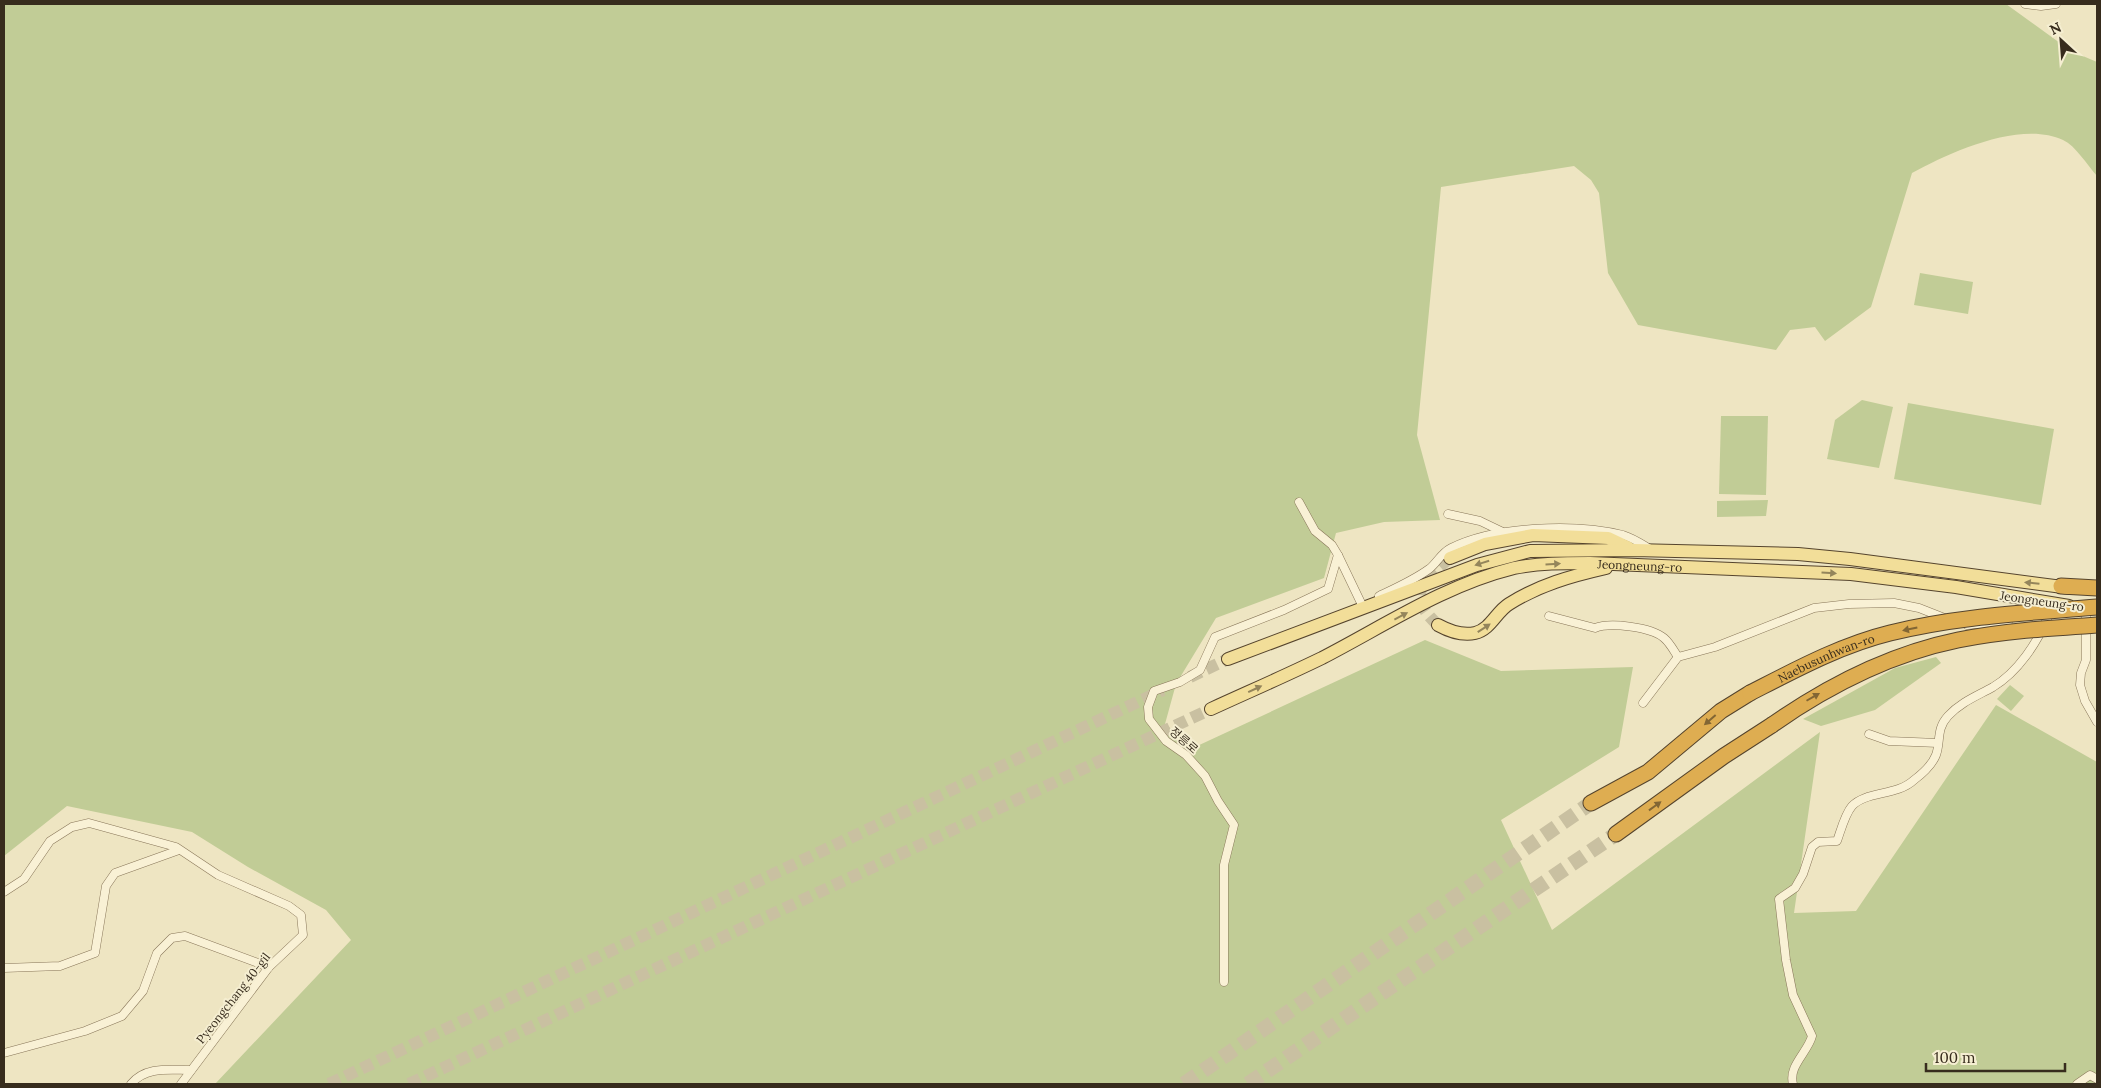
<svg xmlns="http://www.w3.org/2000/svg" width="2101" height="1088" font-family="Lora,'Noto Sans KR',serif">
	<rect width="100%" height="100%" fill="#eee5c2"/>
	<g fill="#c1cc96">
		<path d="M4,4H2006L2071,51L2097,62V176C2087,165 2076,146 2063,140C2021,120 1950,152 1912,173L1871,307L1825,341L1815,327L1790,330L1776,350L1638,325L1608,273L1599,193L1591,180L1574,166L1441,187L1417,435L1440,520L1384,522L1336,533L1324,578L1216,618L1176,684L1165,724L1195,747L1425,640L1501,671L1633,667L1619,747L1501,820L1552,930L1820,732L1794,913L1856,911L1996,705L2097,762V1084H215L351,940L326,910L248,867L192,832L67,806L4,856Z"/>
		<path d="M1920,273L1973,282L1968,314L1914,305Z"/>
		<path d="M1862,400L1893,407L1879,468L1827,459L1835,420Z"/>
		<path d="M1908,403L2054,429L2041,505L1894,479Z"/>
		<path d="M1721,416H1768L1766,495L1719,494Z"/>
		<path d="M1768,500L1766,516L1717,517V501Z"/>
		<path d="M1936,657L1941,663L1875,710L1821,726L1803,719L1895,668Z"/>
		<path d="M2010,685L2024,696L2011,711L1997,699Z"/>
	</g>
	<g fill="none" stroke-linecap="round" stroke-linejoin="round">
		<g stroke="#c9c0a1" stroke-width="12" stroke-dasharray="12 6" stroke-linecap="butt">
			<path d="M1438,625C1405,595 1422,580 1450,558"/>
			<path d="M1190,677L1228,659"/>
			<path d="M329,1084L1163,690"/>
			<path d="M409,1084L1211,709"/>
		</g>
		<g stroke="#c9c0a1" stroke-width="15" stroke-dasharray="15 8" stroke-linecap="butt">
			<path d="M1184,1084L1591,803"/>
			<path d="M1248,1084L1616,834"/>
		</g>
		<g stroke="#887659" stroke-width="9">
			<g id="street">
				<path d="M2025,4L2041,6L2056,4"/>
				<path d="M1299,502L1315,531L1332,545L1338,555"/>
				<path d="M1448,514L1480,521L1503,532"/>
				<path d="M1379,596C1396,588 1414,580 1429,569C1437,563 1441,553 1451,548C1495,526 1575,523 1623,535C1633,538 1642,544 1650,549"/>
				<path d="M2086,609V660L2081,673L2080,685L2085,701L2097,722"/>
				<path d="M1549,616L1595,628C1610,622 1651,627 1664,638C1670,643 1674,651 1678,657"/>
				<path d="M1967,625L2008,622"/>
				<path d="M1643,703L1678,657L1715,647L1814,608L1849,604L1894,603L1919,608L1947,619"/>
				<path d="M1869,734L1889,741L1938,743"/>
				<path d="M4,892L24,879L50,841L72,827L89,823L176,847L218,875L289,906L301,915L303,935L269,967L181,1084"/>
				<path d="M4,968L60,966L95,953L106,886L115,873L179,850"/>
				<path d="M1224,982V865L1234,825L1218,801L1205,776L1186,755L1166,741L1149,719L1148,707L1154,691L1180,682L1200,670L1215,637L1284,610L1328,589L1338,555L1362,605"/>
				<path d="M4,1053L85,1031L122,1016L143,991L157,953L172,938L185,936L269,967"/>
				<path d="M131,1084C146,1066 169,1070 191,1070"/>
				<path d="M1793,1084C1788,1066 1808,1052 1812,1036L1793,995L1786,960L1779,899L1795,888L1803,874L1812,847L1818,842L1837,841C1841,830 1845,814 1852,806C1866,791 1897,796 1914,780C1922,774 1932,765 1936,755C1941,741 1936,729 1948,716C1961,702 1977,696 1993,687C2018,672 2037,643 2048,617"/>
				<path d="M2077,1084L2090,1075L2097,1079"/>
			</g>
		</g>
		<g stroke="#55442d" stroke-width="14">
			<g id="primary">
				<path d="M1450,558L1485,544L1533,535L1608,538L1629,548"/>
				<path d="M1438,625C1449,631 1462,636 1475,633C1491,629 1496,612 1509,604C1539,585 1571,576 1606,568"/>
				<path d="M1228,659L1477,565L1530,551L1634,550L1798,554L1850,559L2070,588"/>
				<path id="s1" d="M1211,709C1248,692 1285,676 1322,658C1384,626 1445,585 1514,568C1538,563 1565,563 1590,563L1851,574L1956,587L2069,606"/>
			</g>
		</g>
		<g stroke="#55442d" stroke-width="17">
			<g id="highway">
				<path d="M2061,586L2097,588"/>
				<path d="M1591,803L1648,772L1721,711L1750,693"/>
				<path d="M1616,834L1724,756L1772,725"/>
			</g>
		</g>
		<use href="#street" stroke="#f9f1d5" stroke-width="8"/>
		<use href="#primary" stroke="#f2de99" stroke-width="12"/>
		<use href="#highway" stroke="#dead51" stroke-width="15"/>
		<g stroke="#55442d" stroke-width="17" stroke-linecap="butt">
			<g id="highway-bridge">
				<path id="s2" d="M1750,693C1795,670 1841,645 1890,633C1958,616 2028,613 2097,607"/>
				<path d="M1772,725C1829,685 1890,654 1958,640C2003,631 2051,628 2097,625"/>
			</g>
		</g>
		<use href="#highway-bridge" stroke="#dead51" stroke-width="15"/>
	</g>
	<defs><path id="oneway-solid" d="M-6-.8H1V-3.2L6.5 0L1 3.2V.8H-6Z" transform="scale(1.25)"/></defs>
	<g fill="#94855b">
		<use href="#oneway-solid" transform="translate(1482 563) rotate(162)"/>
		<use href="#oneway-solid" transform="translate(1553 564) rotate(-3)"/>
		<use href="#oneway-solid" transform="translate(1829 573) rotate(4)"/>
		<use href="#oneway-solid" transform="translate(2032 583) rotate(-174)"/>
		<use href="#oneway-solid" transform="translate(1401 616) rotate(-28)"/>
		<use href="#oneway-solid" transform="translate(1484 628) rotate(-33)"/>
		<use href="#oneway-solid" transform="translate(1255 689) rotate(-25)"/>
	</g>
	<g fill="#826634">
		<use href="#oneway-solid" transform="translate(1910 629) rotate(168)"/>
		<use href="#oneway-solid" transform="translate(1813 697) rotate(-30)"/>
		<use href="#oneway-solid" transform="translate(1710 720) rotate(139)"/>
		<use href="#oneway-solid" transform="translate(1655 806) rotate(-36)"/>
	</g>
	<g text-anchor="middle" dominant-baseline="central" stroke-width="4" stroke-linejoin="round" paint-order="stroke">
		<g font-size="12" fill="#372c1d" stroke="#f5eed1">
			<text stroke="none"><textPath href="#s1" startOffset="461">Jeongneung-ro</textPath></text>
			<text transform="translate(2042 601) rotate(8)">Jeongneung-ro</text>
			<text stroke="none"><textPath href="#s2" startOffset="84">Naebusunhwan-ro</textPath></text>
			<text transform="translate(1184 740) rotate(41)">정릉로</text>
			<text transform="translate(233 998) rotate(-52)">Pyeongchang 40-gil</text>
		</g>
	</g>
	<rect width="2101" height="1088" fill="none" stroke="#372c1d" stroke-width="10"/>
	<g transform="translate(2061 40) rotate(334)" stroke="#f5eed1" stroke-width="4" paint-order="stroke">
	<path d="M0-4L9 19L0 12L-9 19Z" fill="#372c1d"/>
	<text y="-8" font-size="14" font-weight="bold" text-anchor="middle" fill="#372c1d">N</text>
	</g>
	<path d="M1926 1063v8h139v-8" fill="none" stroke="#372c1d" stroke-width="2.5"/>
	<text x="1934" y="1063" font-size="15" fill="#372c1d" stroke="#f5eed1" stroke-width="4" paint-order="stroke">100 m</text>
</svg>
